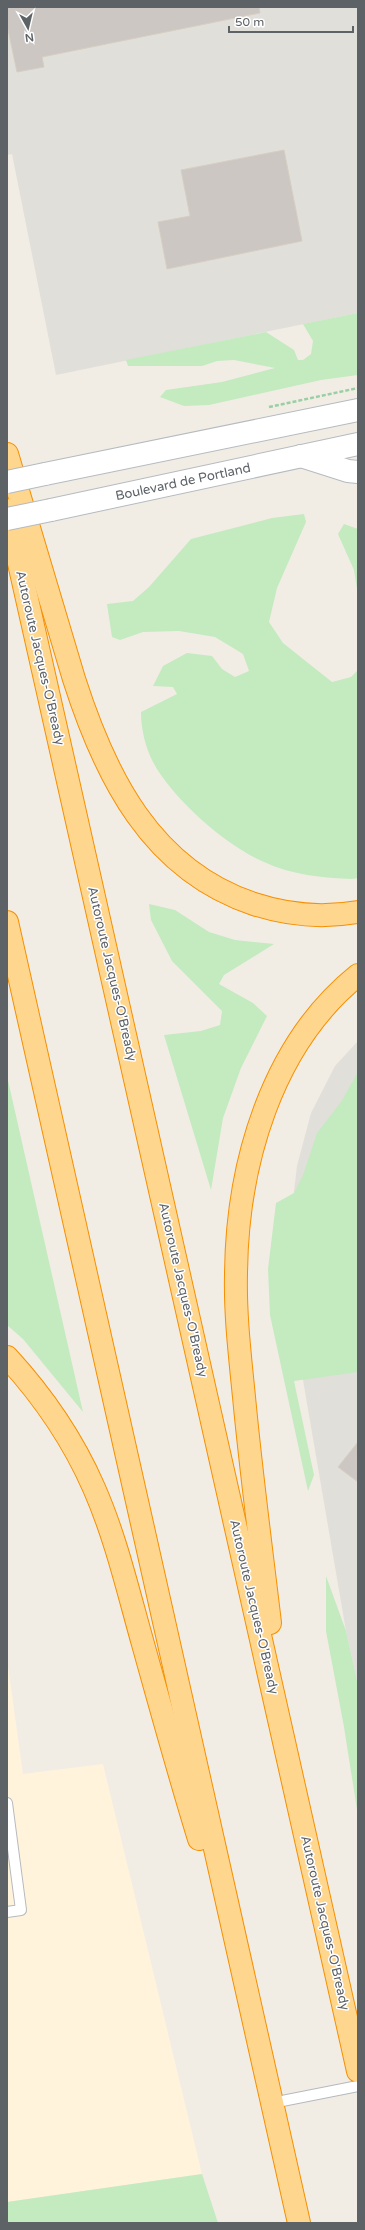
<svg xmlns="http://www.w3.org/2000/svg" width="365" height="2230" font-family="'Varela Round',sans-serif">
	<rect width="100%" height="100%" fill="#f1ede5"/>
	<path fill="#fff3dc" d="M7,1659L23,1774L103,1764L202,2174L7,2202Z"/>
	<g fill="#e1dfd9">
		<path d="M7,7H358V313L56,375L12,154L7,155Z"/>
		<path d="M358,1041V1685L346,1631L303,1380L290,1280L291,1217L297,1166L311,1113L335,1066Z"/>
	</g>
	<g fill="#c4eabf">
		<path d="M358,313V375L321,380L209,405L184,406L160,397L166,390L222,382L275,368L234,360L217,361L202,366H128L126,360L266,332L294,350L298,360H303L311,354L313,341L303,324Z"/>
		<path d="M304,514L306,522L277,588L269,622L283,643L332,682L351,677L358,670V878L352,879C322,878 292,875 264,862C226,846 172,798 153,762C145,747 141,728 141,712L177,694L173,687L153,686L163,666L187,653L212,656L222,669L235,677L249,671L243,654L215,637L179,631L143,632L120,640L112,637L107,604L133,601L149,587L191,539L272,518Z"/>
		<path d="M344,524L358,529V618V595L354,570L338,534Z"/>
		<path d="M149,904L175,910L209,932L235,940L274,944L224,975L219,984L253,1003L267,1016L241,1068L223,1118L211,1190L164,1035L201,1031L220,1025L222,1011L172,961L151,920Z"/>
		<path d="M358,1072V1372L294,1381L314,1475L308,1491L270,1315L268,1269L276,1203L294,1193L303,1175L317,1133L341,1102Z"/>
		<path d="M7,1076L83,1412L23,1339L7,1325Z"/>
		<path d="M326,1576L346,1631L358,1685V1816L344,1727L326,1631Z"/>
		<path d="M202,2174L218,2223H7V2202Z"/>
	</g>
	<g fill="#ccc7c2" stroke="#d6cec3">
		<path d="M7,7H259L260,13L42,57L44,67L17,72L7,25Z"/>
		<path d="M284,150L302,241L167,269L158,222L190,216L181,170Z"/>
		<path d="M358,1442V1482L338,1467Z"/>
	</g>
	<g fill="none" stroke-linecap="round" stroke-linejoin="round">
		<g stroke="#b6b9bd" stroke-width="12">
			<g id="lane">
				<path d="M7,1803L21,1910L7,1912"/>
				<path d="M272,2103L358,2086"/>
			</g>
		</g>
		<g stroke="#b6bbc0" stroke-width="24">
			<g id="secondary">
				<path d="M301,456L348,471L358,472"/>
				<path d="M45,474L358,410"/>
				<path d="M51,510L358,444"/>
			</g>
		</g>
		<g stroke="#f68f00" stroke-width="24">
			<g id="highway">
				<path d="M7,454L74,679C105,776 151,870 254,904C287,915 323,918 358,912"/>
				<path d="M7,510L358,2071"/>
				<path d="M7,922L299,2223"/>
				<path d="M7,1357C42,1395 73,1440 94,1488C116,1538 128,1591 143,1644C161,1709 179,1774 199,1839"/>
				<path d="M270,1623C261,1547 251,1472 244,1397C240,1356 235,1315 236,1274C237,1165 271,1045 358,975"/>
			</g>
		</g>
		<path stroke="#99cfa3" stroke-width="2.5" stroke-dasharray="4 2" stroke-linecap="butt" d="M269,407L358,388"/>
		<use href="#lane" stroke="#fff" stroke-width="10"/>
		<use href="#secondary" stroke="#fff" stroke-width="22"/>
		<use href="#highway" stroke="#ffd68e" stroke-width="22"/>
		<g stroke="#b6bbc0" stroke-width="24" stroke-linecap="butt">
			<g id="secondary-bridge">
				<path d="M7,482L45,474"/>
				<path d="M7,519L51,510"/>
			</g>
		</g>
		<use href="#secondary-bridge" stroke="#fff" stroke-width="22"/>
	</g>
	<g text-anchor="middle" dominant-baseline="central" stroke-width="3" stroke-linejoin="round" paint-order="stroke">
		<g font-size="13" fill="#5d6267" stroke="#fff">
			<text transform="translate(183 482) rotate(-12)">Boulevard de Portland</text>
			<text transform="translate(40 658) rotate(77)">Autoroute Jacques-O'Bready</text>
			<text transform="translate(112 974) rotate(77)">Autoroute Jacques-O'Bready</text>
			<text transform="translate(183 1290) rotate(77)">Autoroute Jacques-O'Bready</text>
			<text transform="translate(254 1607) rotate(77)">Autoroute Jacques-O'Bready</text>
			<text transform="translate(325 1923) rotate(77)">Autoroute Jacques-O'Bready</text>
		</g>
	</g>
	<rect width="365" height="2230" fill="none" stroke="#5d6267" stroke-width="16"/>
	<g transform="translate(28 28) rotate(172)" stroke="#ffffff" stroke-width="3" paint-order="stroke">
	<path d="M0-3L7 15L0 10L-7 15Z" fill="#5d6267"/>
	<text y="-6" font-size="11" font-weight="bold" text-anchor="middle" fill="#5d6267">N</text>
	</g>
	<path d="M229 26v6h124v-6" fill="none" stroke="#5d6267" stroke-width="2"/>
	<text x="235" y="26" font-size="12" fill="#5d6267" stroke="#ffffff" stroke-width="3" paint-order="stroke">50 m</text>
</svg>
